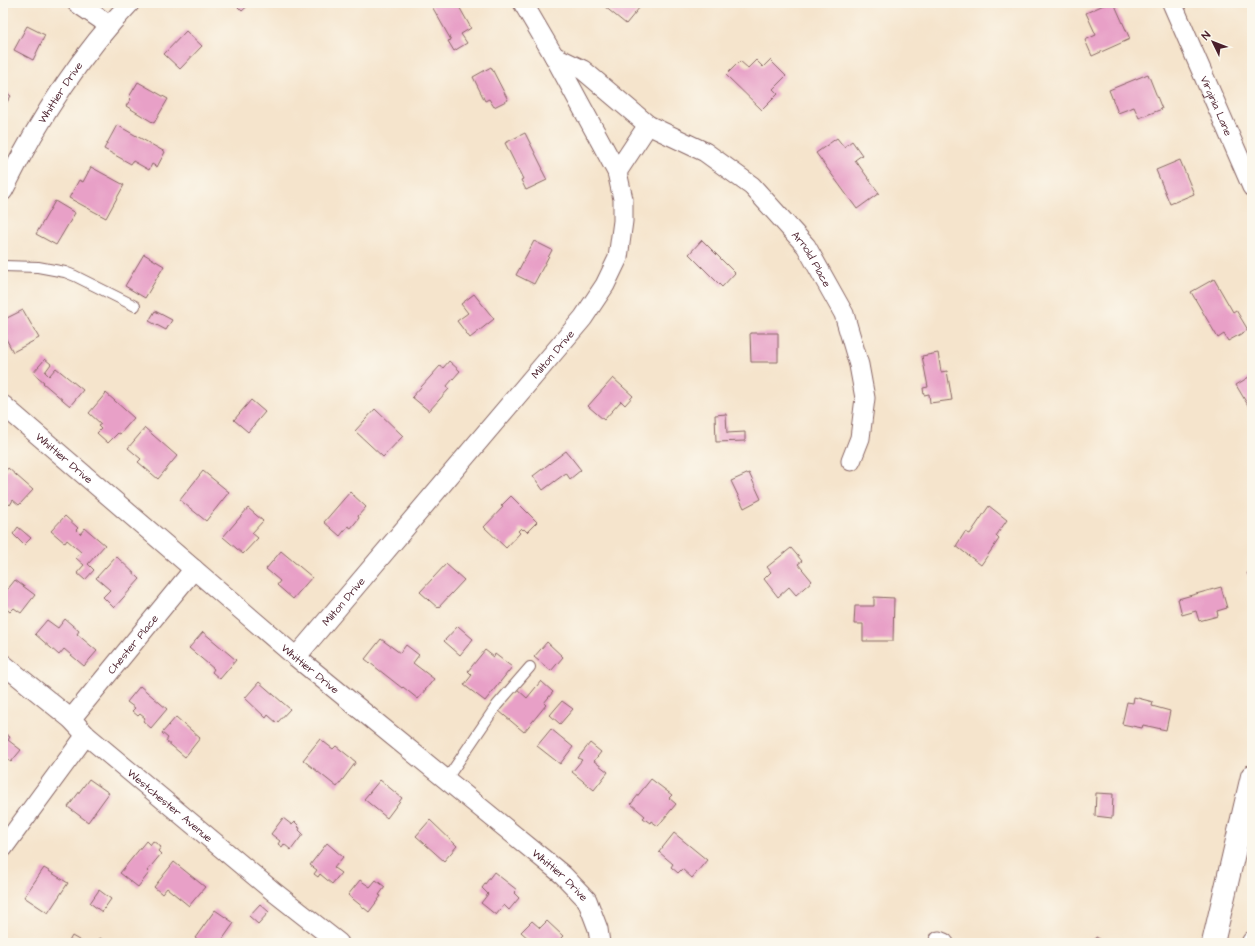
<svg xmlns="http://www.w3.org/2000/svg" width="1255" height="946" font-family="'Architects Daughter',sans-serif">
	<rect width="100%" height="100%" fill="#fbf7ec"/>
	<filter id="ink" filterUnits="userSpaceOnUse"><feTurbulence type="fractalNoise" baseFrequency=".025" numOctaves="2"/><feDisplacementMap in="SourceGraphic" scale="8" xChannelSelector="R" yChannelSelector="G"/><feConvolveMatrix kernelMatrix="1 2 1 2 8 2 1 2 1" color-interpolation-filters="sRGB"/></filter>
	<filter id="wash" filterUnits="userSpaceOnUse"><feTurbulence type="fractalNoise" baseFrequency=".012" numOctaves="4" result="noise"/><feDisplacementMap in="SourceGraphic" scale="16" xChannelSelector="R" yChannelSelector="G"/><feGaussianBlur stdDeviation="0.9" result="paint"/><feColorMatrix in="noise" values="0 0 0 0 0 0 0 0 0 0 0 0 0 0 0 0 0 1.4 0 .05"/><feComposite in="paint" operator="in"/></filter>
	<g filter="url(#wash)">
		<rect width="100%" height="100%" fill="#f5e4cc"/>
		<g id="blocks">
			<g fill="#e8a0c7">
				<path d="M234,3H251L242,11Z"/>
				<path d="M430,3H457L471,28L461,34L467,43L454,51L448,41L451,40Z"/>
				<path d="M606,3H636L640,7L626,24L604,6Z"/>
				<path d="M1108,3H1114L1130,39L1092,56L1085,40L1096,35L1086,13Z"/>
				<path d="M27,26L45,35L33,60L14,50Z"/>
				<path d="M186,31L202,46L180,69L164,54Z"/>
				<path d="M756,60L763,67L770,60L786,76L773,89L778,94L762,110L726,75L740,61L748,68Z"/>
				<path d="M491,67L508,100L494,107L489,99L485,101L473,77Z"/>
				<path d="M1148,74L1162,109L1139,118L1134,107L1118,113L1109,90Z"/>
				<path d="M138,82L168,99L154,123L126,106L131,99L129,97Z"/>
				<path d="M3,90L11,96L3,108Z"/>
				<path d="M117,125L165,152L157,167L152,164L149,170L133,161L131,164L104,149Z"/>
				<path d="M525,133L543,169L542,170L547,180L526,190L521,180L523,179L505,143Z"/>
				<path d="M837,138L844,147L852,141L862,155L855,160L879,193L857,209L816,153Z"/>
				<path d="M1180,160L1194,194L1170,204L1156,170Z"/>
				<path d="M91,167L124,185L106,218L69,198L79,180L83,182Z"/>
				<path d="M55,201L75,213L56,245L36,234Z"/>
				<path d="M702,240L735,273L722,287L689,254Z"/>
				<path d="M534,241L552,250L534,284L516,275Z"/>
				<path d="M144,254L164,266L145,298L125,286Z"/>
				<path d="M1214,279L1233,312L1236,310L1248,330L1228,341L1224,334L1218,338L1191,292Z"/>
				<path d="M474,294L494,319L470,338L457,321L468,313L461,304Z"/>
				<path d="M23,310L39,338L13,352L4,335L7,334L3,328V320Z"/>
				<path d="M155,311L172,320L166,330L149,321Z"/>
				<path d="M750,333H778V362H751Z"/>
				<path d="M938,353L941,372L947,371L952,400L930,403L929,394L924,395L923,388L928,387L922,356Z"/>
				<path d="M45,359L51,364L45,372L49,376L56,368L83,390L70,406L43,383L44,382L33,373Z"/>
				<path d="M449,361L460,371L446,387L449,389L429,411L412,397L440,366L443,368Z"/>
				<path d="M1252,375V412L1236,385Z"/>
				<path d="M613,378L633,396L625,405L621,401L604,420L588,406Z"/>
				<path d="M106,393L134,418L120,434L118,433L108,443L97,433L101,429L98,426L101,424L89,413Z"/>
				<path d="M251,400L265,412L248,432L234,420Z"/>
				<path d="M375,409L403,436L383,457L355,431Z"/>
				<path d="M726,414L727,433L745,432V441L716,442L715,415Z"/>
				<path d="M145,428L177,456L158,479L138,462L141,459L128,448Z"/>
				<path d="M566,451L581,470L570,479L566,473L543,490L533,476Z"/>
				<path d="M8,468L33,490L19,505L13,500L10,505L3,498V474Z"/>
				<path d="M203,471L229,492L206,521L180,500Z"/>
				<path d="M749,473L761,499L744,508L731,481Z"/>
				<path d="M350,492L366,507L358,516L359,518L351,528L348,526L340,536L324,522Z"/>
				<path d="M511,496L537,522L527,532L524,529L523,530L521,528L518,531L520,533L506,548L484,527L503,507L501,506Z"/>
				<path d="M989,506L1007,520L996,536L999,539L981,565L956,546L965,532L970,534Z"/>
				<path d="M248,508L263,521L252,533L258,538L243,554L223,537Z"/>
				<path d="M65,516L78,528L76,530L80,534L85,528L105,545L88,564L94,570L85,580L77,573L84,565L76,558L81,552L67,540L65,543L51,531Z"/>
				<path d="M18,527L31,538L24,545L13,534Z"/>
				<path d="M791,548L802,561L798,564L812,581L796,595L789,587L778,597L764,579L771,572L767,567Z"/>
				<path d="M281,551L312,577L293,599L277,585L280,581L266,569Z"/>
				<path d="M116,556L140,579L114,608L103,597L110,590L96,578Z"/>
				<path d="M446,564L464,580L438,608L420,592Z"/>
				<path d="M1252,566V577L1247,574Z"/>
				<path d="M15,580L35,595L21,613L14,608L10,612L3,606L6,601L3,599V595Z"/>
				<path d="M1221,587L1227,608L1217,611L1218,616L1199,621L1196,611L1182,615L1178,599Z"/>
				<path d="M874,597L894,598L893,641H863V624H854L855,606H874Z"/>
				<path d="M65,619L79,631L77,634L97,651L84,666L64,649L59,655L35,634L47,620L58,628Z"/>
				<path d="M458,626L473,639L460,655L444,641Z"/>
				<path d="M203,632L236,660L220,679L212,672L214,669L189,648Z"/>
				<path d="M381,639L400,653L406,645L419,655L413,663L434,679L418,699L403,687L402,688L365,659Z"/>
				<path d="M547,642L563,657L551,671L534,657Z"/>
				<path d="M485,650L494,657L495,654L512,667L485,701L464,685L472,675L468,671Z"/>
				<path d="M541,681L553,692L544,703L546,705L524,732L499,711L517,689L527,698Z"/>
				<path d="M259,682L290,709L277,723L268,715L266,718L245,698Z"/>
				<path d="M140,686L167,709L151,728L143,721L145,718L140,714L138,716L132,711L135,708L127,702Z"/>
				<path d="M1134,697L1153,702L1152,706L1170,711L1166,730L1143,725L1142,728L1122,724L1127,702L1133,703Z"/>
				<path d="M562,701L573,709L560,724L550,715Z"/>
				<path d="M176,717L200,738L185,757L166,741L168,738L162,733Z"/>
				<path d="M551,729L573,747L560,764L537,746Z"/>
				<path d="M3,732L10,737L8,740L21,750L11,762L3,756Z"/>
				<path d="M320,739L333,749L336,746L356,762L337,787L303,760Z"/>
				<path d="M590,743L601,752L594,761L608,772L594,790L572,772L582,760L578,758Z"/>
				<path d="M89,779L109,793L88,822L68,807Z"/>
				<path d="M651,779L672,795L669,798L676,804L658,826L651,821L650,823L643,818L645,816L631,804Z"/>
				<path d="M380,780L402,798L387,818L364,799Z"/>
				<path d="M1096,793L1113,794L1112,818L1095,816Z"/>
				<path d="M283,818L292,825L295,822L299,826L298,827L300,828L299,830L303,834L291,850L284,844L282,847L278,844L280,841L271,834Z"/>
				<path d="M430,820L457,846L444,861L416,836Z"/>
				<path d="M674,833L707,860L692,878L682,869L678,873L671,867L673,864L659,852Z"/>
				<path d="M146,841L150,845L153,841L161,847L158,851L161,854L147,871L149,873L138,887L120,873Z"/>
				<path d="M327,843L343,857L334,868L341,873L332,884L320,874L318,877L314,874L317,870L310,865Z"/>
				<path d="M174,862L205,887L189,906L167,888L162,894L154,887Z"/>
				<path d="M44,868L68,883L48,913L24,897Z"/>
				<path d="M494,872L517,890L514,893L519,898L509,910L504,905L496,915L481,903L488,894L482,888Z"/>
				<path d="M360,880L370,887L376,880L385,887L379,895L381,896L369,912L348,895Z"/>
				<path d="M99,890L111,899L102,912L90,903Z"/>
				<path d="M260,904L269,912L258,924L249,916Z"/>
				<path d="M215,910L234,923L220,943H202L195,938Z"/>
				<path d="M532,921L540,928L547,921L563,936L556,943H529L528,942L530,940L521,932Z"/>
				<path d="M72,936L84,943H68Z"/>
				<path d="M1096,937L1107,943H1093Z"/>
				<path d="M100,938L108,943H96Z"/>
			</g>
		</g>
	</g>
	<g filter="url(#ink)">
		<use href="#blocks" fill-opacity="0" stroke="#866463" stroke-width="1"/>
		<g fill="none" stroke-linecap="round" stroke-linejoin="round">
			<g stroke="#866463" stroke-width="12">
				<g id="lane">
					<path d="M3,266L38,267L65,272L75,276L135,306"/>
					<path d="M446,780L497,705L530,667"/>
				</g>
			</g>
			<g stroke="#866463" stroke-width="21">
				<g id="street">
					<path d="M77,3L109,25"/>
					<path id="s1" d="M1172,3L1252,187"/>
					<path id="s2" d="M554,56L583,70L648,125L705,152L752,186L806,246L844,314L859,365L865,398L860,438L851,461"/>
					<path d="M617,172L648,125"/>
					<path id="s3" d="M3,191C37,123 78,57 130,3"/>
					<path id="s4" d="M3,405L296,657L563,875L587,900L598,929L600,943"/>
					<path id="s5" d="M296,657L583,318L605,285L618,258L623,221V199L617,172L554,56L523,3"/>
					<path id="s6" d="M3,664L71,719L86,735L274,892L339,943"/>
					<path id="s7" d="M71,719L194,569"/>
					<path d="M3,848L86,735"/>
					<path d="M939,941L944,943"/>
					<path d="M1251,943L1252,941"/>
				</g>
			</g>
			<g stroke="#866463" stroke-width="24">
				<path id="secondary" d="M1213,943L1252,776"/>
			</g>
			<use href="#lane" stroke="#fff" stroke-width="10"/>
			<use href="#street" stroke="#fff" stroke-width="19"/>
			<use href="#secondary" stroke="#fff" stroke-width="22"/>
		</g>
	</g>
	<g text-anchor="middle" dominant-baseline="central" stroke-width="4" stroke-linejoin="round" paint-order="stroke">
		<g font-size="11" fill="#4a1f2b" stroke="#fbf7ec">
			<text stroke="none"><textPath href="#s3" startOffset="114">Whittier Drive</textPath></text>
			<text stroke="none"><textPath href="#s1" startOffset="112">Virginia Lane</textPath></text>
			<text stroke="none"><textPath href="#s2" startOffset="333">Arnold Place</textPath></text>
			<text stroke="none"><textPath href="#s5" startOffset="397">Milton Drive</textPath></text>
			<text stroke="none"><textPath href="#s4" startOffset="81">Whittier Drive</textPath></text>
			<text stroke="none"><textPath href="#s5" startOffset="73">Milton Drive</textPath></text>
			<text stroke="none"><textPath href="#s7" startOffset="97">Chester Place</textPath></text>
			<text stroke="none"><textPath href="#s4" startOffset="405">Whittier Drive</textPath></text>
			<text stroke="none"><textPath href="#s6" startOffset="219">Westchester Avenue</textPath></text>
			<text stroke="none"><textPath href="#s4" startOffset="729">Whittier Drive</textPath></text>
		</g>
	</g>
	<rect width="1255" height="946" fill="none" stroke="#fbf7ec" stroke-width="16"/>
	<g transform="translate(1213 42) rotate(313)" stroke="#fbf7ec" stroke-width="3" paint-order="stroke">
	<path d="M0-3L7 15L0 10L-7 15Z" fill="#4a1f2b"/>
	<text y="-6" font-size="11" font-weight="bold" text-anchor="middle" fill="#4a1f2b">N</text>
	</g>
</svg>
